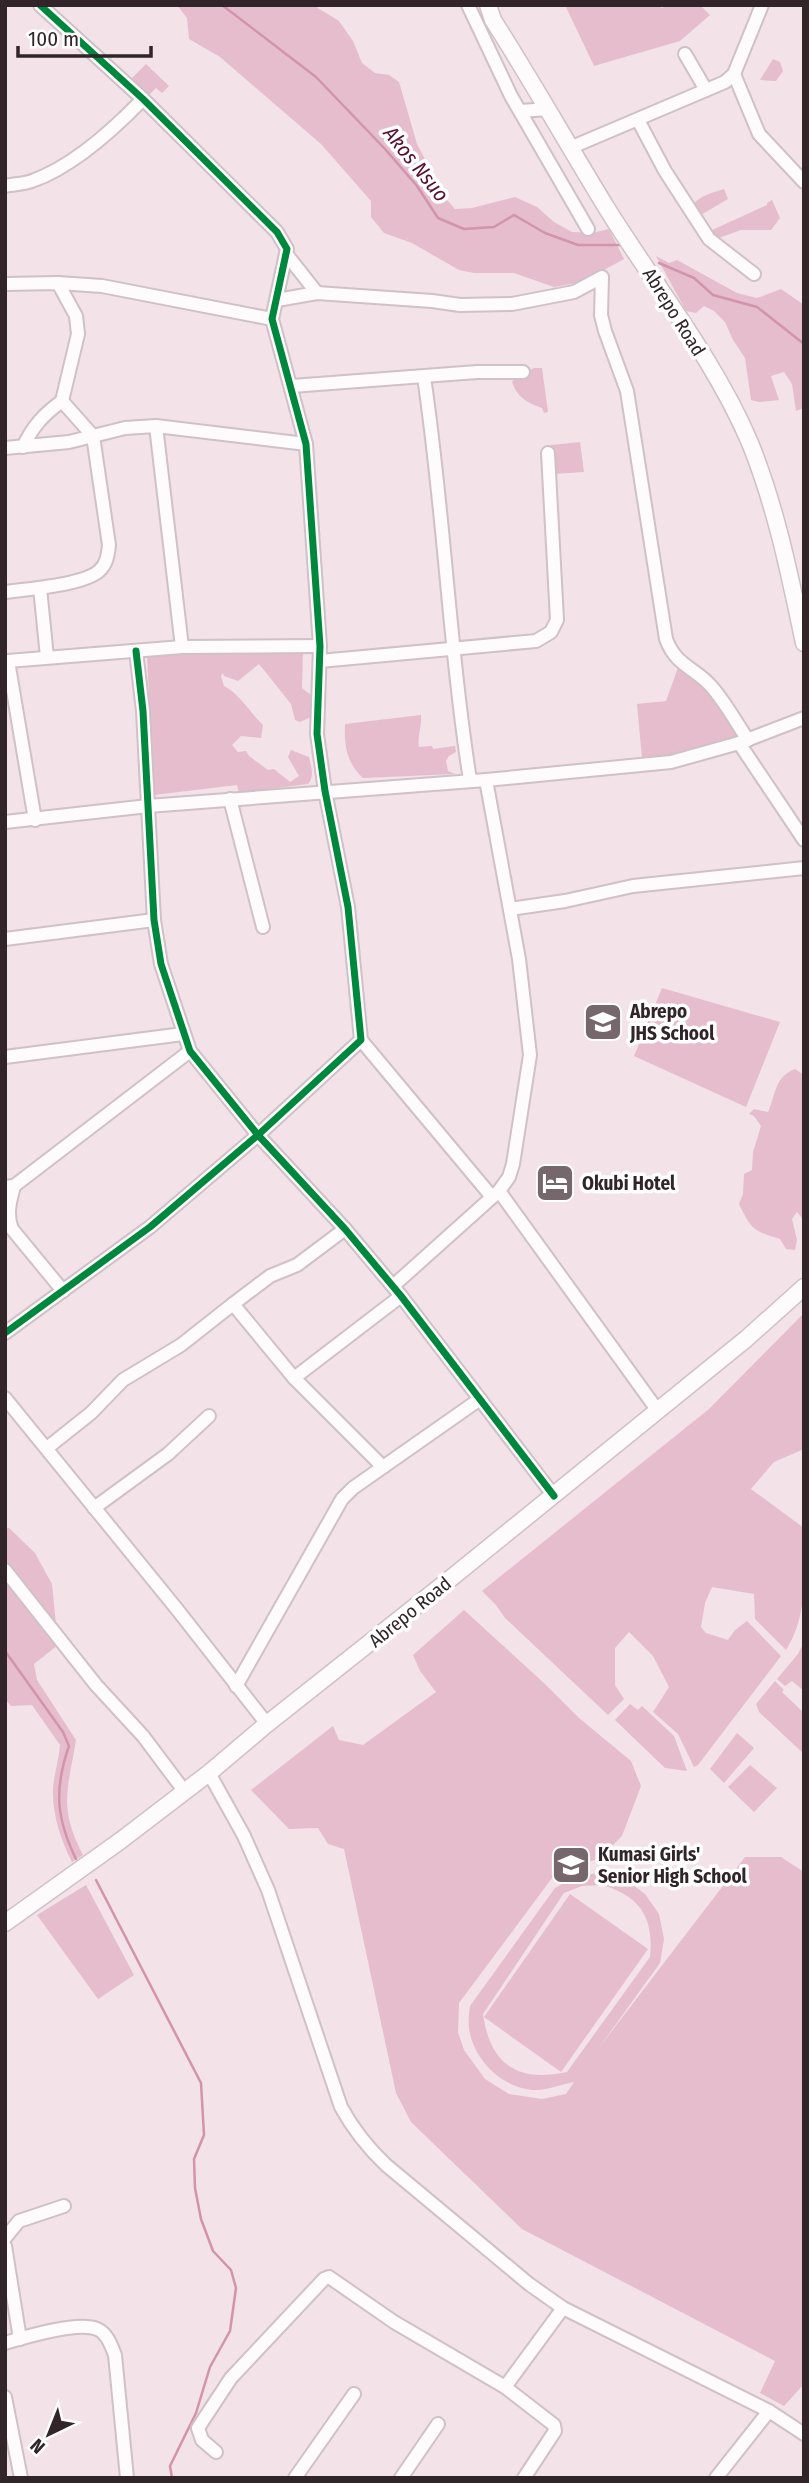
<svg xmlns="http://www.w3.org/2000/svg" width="809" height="2483" font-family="'Fira Sans Condensed',sans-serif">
	<rect width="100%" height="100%" fill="#f3e2e8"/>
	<g fill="#e6bdcc" fill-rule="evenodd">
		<path d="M177,5H313L339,21L353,41L362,63L375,73L389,75L399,82L417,144L428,165L433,184L455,209L472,208L515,197L537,207L554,222L572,232L592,233L609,229L624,259L582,282L554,287L514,273H474L459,270L412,243L384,233L371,217V201L321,144L220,57L189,39L187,18Z"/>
		<path d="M565,5H659L662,8L667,5H700L710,15L680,41L594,66Z"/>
		<path d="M773,59L780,62L783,71L776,81L760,80Z"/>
		<path d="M146,64L169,86L162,93L156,88L147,97L130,80Z"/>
		<path d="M724,189L728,199L699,216L692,206C700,195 712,193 724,189Z"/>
		<path d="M772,200L780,218L771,230H741L719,238L710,231L767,205V203Z"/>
		<path d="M656,256L669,263L677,260L737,293L757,298L781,289L804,305V408L796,411L792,384L784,372L771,376L779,400L759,402L751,400L745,358L733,340L725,322L714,311L704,306L696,313L686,311Z"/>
		<path d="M534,368H542L548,412L544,413L542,408C527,403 517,397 512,382L516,377Z"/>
		<path d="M580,442L584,472L554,474L551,445Z"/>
		<path d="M303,648L302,688L311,695V717L300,722L295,720L291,704L259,664L238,681L224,676L223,673L221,676L224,686C240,694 250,713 263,725L261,738L241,736L232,745L238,752L246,751L249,756L268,770L274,769L290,782L299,776L288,757L291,750L309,757C311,767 315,776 308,784L239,793L237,785L154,795L147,656Z"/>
		<path d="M679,665L704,682L739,735C708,747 675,761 642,758L637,704L666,701Z"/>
		<path d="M421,715C422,727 417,736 419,747L432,746L433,749L455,746L456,752L449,756L446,761L448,771L455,774L363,778C347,763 344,746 345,724Z"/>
		<path d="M662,988L780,1022L746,1107L634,1056Z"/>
		<path d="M795,1069L804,1075V1221L797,1212L792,1219L797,1240L795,1250L786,1249L780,1239C753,1231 751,1229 739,1204L743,1194L744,1174L752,1170L753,1152L761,1126L754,1116L749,1114L754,1109L768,1112C776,1095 774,1077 795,1069Z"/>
		<path d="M804,1313V1449L774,1462L751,1489L804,1528C804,1570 809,1614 786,1650L755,1619L754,1594L712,1587L705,1603L701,1627L706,1633L728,1640L735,1630L747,1621L781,1656L698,1765L694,1767L678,1734L653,1712L669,1687L653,1656L629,1632L615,1648V1685L624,1699L608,1715L505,1618L496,1605L482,1591L709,1409Z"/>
		<path d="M9,1528L35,1553L52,1584L58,1645L34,1664L37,1680L76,1740C68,1790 58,1807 83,1855L72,1862C61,1841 52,1814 53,1789C54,1774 59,1760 60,1745L32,1705L11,1706L5,1699V1529Z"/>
		<path d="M464,1610L545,1684L579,1718L631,1761L641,1786L622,1836L600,1858L555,1874L459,2003L458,2032L464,2050L485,2079L509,2094L542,2099L566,2094L574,2082C561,2084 547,2091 532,2090C501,2087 473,2059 469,2028C468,2021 469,2013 470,2006L555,1888L577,1876L601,1873L625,1879L645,1894L659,1914L664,1939L660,1963L598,2049L745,1857H781L804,1872V2384L784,2406L760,2393L775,2361L522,2229L411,2122L396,2093L344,1849L328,1844L318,1828L289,1829L251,1790L333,1726L339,1740L363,1745L436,1692L420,1671L413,1655ZM602,1885C640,1896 654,1917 650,1957L567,2072C517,2083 490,2064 483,2014L564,1893L582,1886Z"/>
		<path d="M804,1642V1691L792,1681L785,1686L777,1679L798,1654Z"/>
		<path d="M775,1681L784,1690L782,1692L804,1713V1754L759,1712L756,1704Z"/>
		<path d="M630,1704L638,1710L642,1706L674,1736L687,1771L665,1768L615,1720Z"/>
		<path d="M737,1733L754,1748L724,1783L710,1769Z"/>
		<path d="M750,1765L777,1788L754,1812L728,1787Z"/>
		<path d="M86,1885L134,1975L98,1999L37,1915Z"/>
		<path d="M570,1894L648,1949L561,2072L484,2017Z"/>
	</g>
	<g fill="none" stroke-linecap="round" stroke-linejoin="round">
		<g stroke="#d194ab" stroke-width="2.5">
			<path d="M222,5L316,77L386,150L417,186L438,218L464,229L494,227L514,215L545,233L578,245H620"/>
			<path d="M659,263L694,278L713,295L757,307L804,344"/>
			<path d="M5,1651L63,1732L69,1746C54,1789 56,1818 76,1859"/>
			<path d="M96,1880L201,2083L204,2135L194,2159L195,2188L201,2219L213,2251L231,2270L236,2288L230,2331L210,2367L196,2413L170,2466L172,2478"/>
		</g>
		<g stroke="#cfc1c6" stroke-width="16">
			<g id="minor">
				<path d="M468,5L511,96L588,229"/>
				<path d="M685,54L706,90"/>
				<path d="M734,74L759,134L804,182"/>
				<path d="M520,111L549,109"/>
				<path d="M638,120L665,171L709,239L754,274"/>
				<path d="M572,147L725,82L734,74L762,5"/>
				<path d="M5,186C14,184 24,184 32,181C72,167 114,129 143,99"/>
				<path d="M287,255L317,293"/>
				<path d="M5,284L58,283L102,286L272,319"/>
				<path d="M277,300L317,293L432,301L460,305L512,304L574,292L602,277L601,315L605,331L627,391L666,639C676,666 694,667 711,686C725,702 736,722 748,740"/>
				<path d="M424,377C444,511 449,646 470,780"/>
				<path d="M292,386L477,372H523"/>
				<path d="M156,426L182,647L320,646"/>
				<path d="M23,447C33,426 43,415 62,401"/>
				<path d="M5,448L69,442L125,428L156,426L306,444"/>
				<path d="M40,588L47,657"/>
				<path d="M5,592C28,589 83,585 99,571C107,564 108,554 109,545L93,436L62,401L78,334L76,316L58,283"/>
				<path d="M136,651L143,711L154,920L161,964L190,1051L258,1135L345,1229L401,1296L554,1496"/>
				<path d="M8,661L182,647"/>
				<path d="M320,661L536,641L551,632L557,620L548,453"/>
				<path d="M5,662L8,661L35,820"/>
				<path d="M739,743L804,840"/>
				<path d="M230,799L263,927"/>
				<path d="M5,822L148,806L486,780L671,762L739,743L804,718"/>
				<path d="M510,909L565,901L633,886L804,868"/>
				<path d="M5,939L154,920"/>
				<path d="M361,1040L492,1197"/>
				<path d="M5,1057L183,1034"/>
				<path d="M14,1186C10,1201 6,1215 12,1229L63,1291"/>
				<path d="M5,1187L14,1186L190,1051"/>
				<path d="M499,1191L658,1411"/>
				<path d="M393,1286L499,1191L509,1177L513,1164L530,1055L519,959L486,780"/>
				<path d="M233,1304L270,1276L297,1265L345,1229"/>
				<path d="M5,1333L150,1227L258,1135L361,1040L348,907L325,791L317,734L320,646L306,444L272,319L287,249L277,232L143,99L40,5"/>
				<path d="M294,1378L401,1296"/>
				<path d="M5,1398L176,1608L267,1724"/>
				<path d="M47,1448L91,1413L123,1380L181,1345L233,1304L294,1378L383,1467L353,1488L342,1499L236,1686"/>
				<path d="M383,1467L480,1399"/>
				<path d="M94,1508L168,1454L209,1416"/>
				<path d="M5,1570L96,1685L143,1736L185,1792"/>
				<path d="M209,1773L244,1836L268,1890L341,2107C353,2129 367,2147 386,2165L529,2284L563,2308L769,2411L804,2434"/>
				<path d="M5,2238L19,2221L64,2206"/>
				<path d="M5,2246L20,2339"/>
				<path d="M5,2343C25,2337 78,2321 97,2329C107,2333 111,2345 115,2355L127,2478"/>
				<path d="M505,2387L563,2308"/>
				<path d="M5,2397L21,2478"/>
				<path d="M216,2452L202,2440L198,2428L231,2378L324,2279L329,2277L394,2322L505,2387L554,2425L555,2431L524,2478"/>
				<path d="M295,2478L354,2394"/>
				<path d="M401,2478L438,2424"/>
				<path d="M716,2478L769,2411"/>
			</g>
		</g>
		<g stroke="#cfc1c6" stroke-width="19">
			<g id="major">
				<path d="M488,5L493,20C532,81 568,145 606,207C653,283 715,360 750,443C776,507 790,576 804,643"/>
				<path d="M5,1923L120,1841L209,1773L267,1724L450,1579L746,1339L804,1287"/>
			</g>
		</g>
		<use href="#minor" stroke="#fdfbfc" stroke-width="12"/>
		<use href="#major" stroke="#fdfbfc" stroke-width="16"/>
		<g stroke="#fff" stroke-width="11">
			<g id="cycleway">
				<path d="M136,651L143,711L154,920L161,964L190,1051L258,1135L345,1229L401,1296L554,1496"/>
				<path d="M5,1333L150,1227L258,1135L361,1040L348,907L325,791L317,734L320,646L306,444L272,319L287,249L277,232L143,99L40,5"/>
			</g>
		</g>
		<use href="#cycleway" stroke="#00873e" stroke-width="7"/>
	</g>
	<defs>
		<g id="school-square" transform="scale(2.0125)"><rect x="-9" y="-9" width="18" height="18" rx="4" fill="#75676c" stroke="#fff"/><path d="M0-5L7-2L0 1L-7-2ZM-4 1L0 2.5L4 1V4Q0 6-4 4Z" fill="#fff"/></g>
		<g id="hotel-square" transform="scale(2.0125)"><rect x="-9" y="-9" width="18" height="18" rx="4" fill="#75676c" stroke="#fff"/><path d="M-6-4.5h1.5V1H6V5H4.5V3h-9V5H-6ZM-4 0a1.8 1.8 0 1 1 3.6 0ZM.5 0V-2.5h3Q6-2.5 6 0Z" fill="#fff"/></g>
	</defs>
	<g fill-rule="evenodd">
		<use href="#school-square" x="603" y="1022"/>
		<use href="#hotel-square" x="555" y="1183"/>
		<use href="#school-square" x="571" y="1865"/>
	</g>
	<g text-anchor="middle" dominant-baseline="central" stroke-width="7" stroke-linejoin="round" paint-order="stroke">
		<g font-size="19" fill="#312529" stroke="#fff">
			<text transform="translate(674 312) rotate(58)">Abrepo Road</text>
			<text transform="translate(410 1612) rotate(-39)">Abrepo Road</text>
		</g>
		<g font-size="19" font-weight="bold" fill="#312529" stroke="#fff" text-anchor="start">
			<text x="630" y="1011">Abrepo<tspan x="630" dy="22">JHS School</tspan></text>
			<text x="582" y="1183">Okubi Hotel</text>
			<text x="598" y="1854">Kumasi Girls'<tspan x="598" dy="22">Senior High School</tspan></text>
		</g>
		<g font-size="21" font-style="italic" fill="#560d31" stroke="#fff">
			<text transform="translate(416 164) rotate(51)">Akos Nsuo</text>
		</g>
	</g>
	<rect width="809" height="2483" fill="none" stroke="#312529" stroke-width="14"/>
	<g transform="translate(49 2434) rotate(223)" stroke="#ffffff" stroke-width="5" paint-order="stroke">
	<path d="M0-5L12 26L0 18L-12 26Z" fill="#312529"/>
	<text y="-10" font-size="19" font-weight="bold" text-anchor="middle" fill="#312529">N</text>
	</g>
	<path d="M18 46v10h133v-10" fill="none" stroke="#312529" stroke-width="3.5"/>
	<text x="28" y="46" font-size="21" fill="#312529" stroke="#ffffff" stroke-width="5" paint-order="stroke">100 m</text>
</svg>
